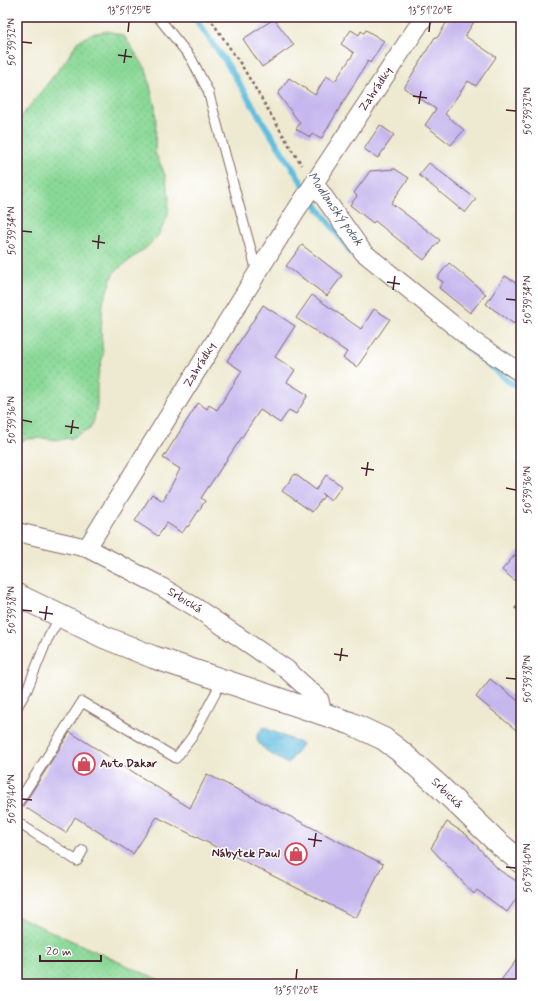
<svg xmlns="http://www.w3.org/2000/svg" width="538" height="1001" font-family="Mynerve,sans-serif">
	<defs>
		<pattern id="grass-dots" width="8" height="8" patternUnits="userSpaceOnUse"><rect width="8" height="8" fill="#8ad997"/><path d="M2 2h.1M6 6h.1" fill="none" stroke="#79ba82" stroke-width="1.8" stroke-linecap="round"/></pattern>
		<pattern id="water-ripples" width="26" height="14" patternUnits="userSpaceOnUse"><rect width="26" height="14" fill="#60bedf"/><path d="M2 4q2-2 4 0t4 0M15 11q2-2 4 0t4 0" fill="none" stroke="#519ab5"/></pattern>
	</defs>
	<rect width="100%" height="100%" fill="#fff"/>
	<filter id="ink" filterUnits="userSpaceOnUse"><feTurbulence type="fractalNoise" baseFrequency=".025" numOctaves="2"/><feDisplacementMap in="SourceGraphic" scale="8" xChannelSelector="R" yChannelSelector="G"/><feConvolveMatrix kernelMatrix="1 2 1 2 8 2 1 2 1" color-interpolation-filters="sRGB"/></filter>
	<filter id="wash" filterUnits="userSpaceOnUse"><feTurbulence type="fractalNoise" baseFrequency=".012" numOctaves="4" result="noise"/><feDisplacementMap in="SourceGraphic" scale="16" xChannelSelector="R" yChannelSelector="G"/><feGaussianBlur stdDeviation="0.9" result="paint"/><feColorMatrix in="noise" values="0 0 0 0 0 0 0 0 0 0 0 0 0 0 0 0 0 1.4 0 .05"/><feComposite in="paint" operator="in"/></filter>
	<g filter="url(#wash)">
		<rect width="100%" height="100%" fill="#eeead1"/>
		<g fill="url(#grass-dots)" stroke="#6a7c61">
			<path d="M108,31L124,36L146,69L155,107L156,122L155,152L165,175L167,186L169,196L168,215L158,236L147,247L114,272L103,302L101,331L103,355L97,380V406L93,423L89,429L72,438L56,440L43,438L27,439L17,443V122L67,59L77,42L91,34Z"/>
			<path d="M17,916L168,984H17Z"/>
		</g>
		<path fill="url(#water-ripples)" stroke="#556e85" d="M263,727L302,744L288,764C280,759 257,748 257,738C257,734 261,730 263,727Z"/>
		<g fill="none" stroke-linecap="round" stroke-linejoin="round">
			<g stroke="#60bedf" stroke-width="6">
				<path d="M194,17L226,62L266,127L319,209L354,256L361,262"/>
				<path d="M462,343L508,381L521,388"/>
			</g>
		</g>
		<g id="blocks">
			<g fill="#c6b8ee">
				<path d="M450,17H477L465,36L496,57L476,86L468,81L445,114L464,130L451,145L425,125L436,109L404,88L435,37L437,38Z"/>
				<path d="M274,19L294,45L262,67L243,39Z"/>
				<path d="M351,30L359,35L361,31L364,33L366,30L384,41L370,63L368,61L321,139L312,134L310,137L296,129L300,123L278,94L289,78L315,95L326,76L335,81L354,53L341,44Z"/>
				<path d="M380,125L394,135L378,158L364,149Z"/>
				<path d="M429,163L476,199L465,213L419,175Z"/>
				<path d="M395,169L409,178L391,203L440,240L424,260L375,221L373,223L350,205L357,196L354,193L370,171Z"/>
				<path d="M302,245L342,276L327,296L286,266Z"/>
				<path d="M449,263L486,294L470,313L439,288L443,282L437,278Z"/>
				<path d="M505,276L521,286V313L514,324L486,304Z"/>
				<path d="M312,295L361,329L374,309L390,319L357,367L343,358L347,352L296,318Z"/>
				<path d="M263,305L295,326L275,357L295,370L287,382L308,395L296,414L289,410L280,423L260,410L201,498L205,501L188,527L187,526L182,533L167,523L158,536L135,521L152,494L163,501L180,469L163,458L198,403L207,409L209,405L217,410L242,371L227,361Z"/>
				<path d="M295,474L316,490L326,475L342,486L331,501L321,493L324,496L312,512L282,491Z"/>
				<path d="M521,548V586L502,570Z"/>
				<path d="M490,679L521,703V734L476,697Z"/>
				<path d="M70,732L190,808L207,774L383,864L356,918L157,817L133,854L75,817L66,833L23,806Z"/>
				<path d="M447,822L467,835L499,870L521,884V892L507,912L477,890L474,894L431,848Z"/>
				<path d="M521,954V984H498Z"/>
			</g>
		</g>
	</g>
	<g filter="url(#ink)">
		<use href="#blocks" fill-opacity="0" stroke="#836665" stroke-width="1"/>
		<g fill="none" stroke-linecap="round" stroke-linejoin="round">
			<g stroke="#836665" stroke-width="11">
				<g id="lane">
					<path d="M158,17L191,58L208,91L257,272"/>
					<path d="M17,707L27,690L47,640L60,617"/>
					<path d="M17,804L82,702L176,758L192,737L222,681"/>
					<path d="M17,822L77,861L83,850"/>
				</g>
			</g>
			<g stroke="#836665" stroke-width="20">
				<g id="street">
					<path d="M314,183L363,252L473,341L521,373"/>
					<path id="s1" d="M17,532L87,548L155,583L195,607L286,669L319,699L323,714"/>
					<path id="s2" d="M87,548L295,212L424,17"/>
				</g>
			</g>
			<g stroke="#836665" stroke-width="24">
				<g id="secondary">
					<path id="s3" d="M17,595L104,637L153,657L350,723L384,739L401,752L438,785L496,841L521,862"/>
				</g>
			</g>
			<g stroke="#836665" stroke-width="2.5" stroke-dasharray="3 3" stroke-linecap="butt">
				<path d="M209,17L242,66L292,150L302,165"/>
				<path d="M515,609L521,602"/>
			</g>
			<use href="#lane" stroke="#fff" stroke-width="9"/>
			<use href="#street" stroke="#fff" stroke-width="18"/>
			<use href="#secondary" stroke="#fff" stroke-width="22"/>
		</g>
	</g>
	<path fill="none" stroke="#4a1f2b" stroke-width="1.5" d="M128,32L129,22M429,32L430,22M22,42L32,43M118,55L132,57M124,63L126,49M413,96L427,98M419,104L421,91M506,110L516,111M22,231L32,232M92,241L105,243M98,249L99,235M387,282L400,284M393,290L395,276M506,299L516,300M22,420L32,422M65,426L79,428M71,434L73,420M361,468L374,470M366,476L368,462M506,488L516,490M22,610L32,611M39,612L53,614M45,620L47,606M334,654L348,656M340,661L342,648M506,678L516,679M22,799L32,800M308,839L322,841M314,847L316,833M506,867L516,868M296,979L297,969"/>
	<defs>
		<g id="shop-ring" transform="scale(1.15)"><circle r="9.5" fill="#fff" stroke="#d1495b" stroke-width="1.5"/><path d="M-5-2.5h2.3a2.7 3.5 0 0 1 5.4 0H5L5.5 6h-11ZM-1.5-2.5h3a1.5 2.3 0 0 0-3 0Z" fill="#d1495b"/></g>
	</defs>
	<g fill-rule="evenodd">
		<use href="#shop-ring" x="84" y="764"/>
		<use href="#shop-ring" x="296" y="854"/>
	</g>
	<g text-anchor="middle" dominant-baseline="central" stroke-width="3" stroke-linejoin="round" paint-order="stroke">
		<g font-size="12" fill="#4a1f2b" stroke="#fff">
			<text stroke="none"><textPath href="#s2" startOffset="542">Zahrádky</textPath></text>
			<text stroke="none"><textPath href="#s2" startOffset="215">Zahrádky</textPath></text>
			<text stroke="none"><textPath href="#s1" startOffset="183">Srbická</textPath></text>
			<text stroke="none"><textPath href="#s3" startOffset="478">Srbická</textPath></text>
		</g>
		<g font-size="12" font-weight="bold" fill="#4a1f2b" stroke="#fff" text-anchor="start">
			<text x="100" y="764">Auto Dakar</text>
			<text x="280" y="854" text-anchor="end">Nábytek Paul</text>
		</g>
		<g font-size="13" font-style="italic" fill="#52576a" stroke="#fff">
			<text transform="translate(335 209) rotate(55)">Modlanský potok</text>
		</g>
	</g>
	<rect width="538" height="1001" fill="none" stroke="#fff" stroke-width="44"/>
	<path d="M40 955v6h61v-6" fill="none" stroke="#4a1f2b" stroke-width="2"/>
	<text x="46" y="955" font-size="12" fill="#4a1f2b" stroke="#ffffff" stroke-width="3" paint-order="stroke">20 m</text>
	<rect x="22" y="22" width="494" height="957" fill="none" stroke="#4a1f2b" stroke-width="1.5"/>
	<g font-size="10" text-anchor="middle" fill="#4a1f2b">
		<text x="129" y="14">13°51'25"E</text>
		<text x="430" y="14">13°51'20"E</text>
		<text transform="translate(11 42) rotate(-90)" y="4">50°39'32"N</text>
		<text transform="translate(527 111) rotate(-90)" y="4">50°39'32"N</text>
		<text transform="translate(11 231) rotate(-90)" y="4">50°39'34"N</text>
		<text transform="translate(527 300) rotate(-90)" y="4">50°39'34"N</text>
		<text transform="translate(11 420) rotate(-90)" y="4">50°39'36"N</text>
		<text transform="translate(527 490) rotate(-90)" y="4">50°39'36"N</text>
		<text transform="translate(11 610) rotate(-90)" y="4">50°39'38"N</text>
		<text transform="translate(527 679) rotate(-90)" y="4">50°39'38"N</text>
		<text transform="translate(11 799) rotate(-90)" y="4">50°39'40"N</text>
		<text transform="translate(527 868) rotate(-90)" y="4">50°39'40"N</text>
		<text x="296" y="994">13°51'20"E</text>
	</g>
</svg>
